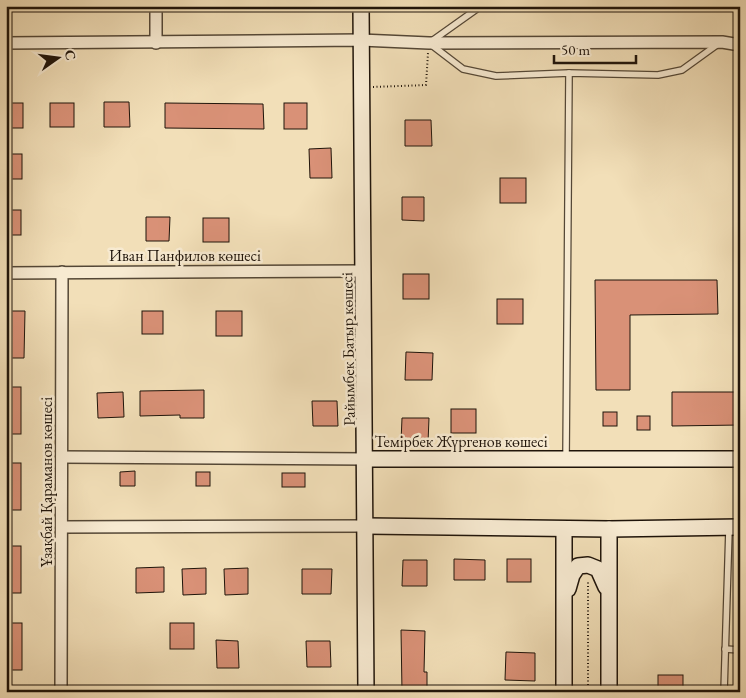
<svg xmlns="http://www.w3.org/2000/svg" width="746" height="698" font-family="'EB Garamond',serif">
	<rect width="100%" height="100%" fill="#f2dfb8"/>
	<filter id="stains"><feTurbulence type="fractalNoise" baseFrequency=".004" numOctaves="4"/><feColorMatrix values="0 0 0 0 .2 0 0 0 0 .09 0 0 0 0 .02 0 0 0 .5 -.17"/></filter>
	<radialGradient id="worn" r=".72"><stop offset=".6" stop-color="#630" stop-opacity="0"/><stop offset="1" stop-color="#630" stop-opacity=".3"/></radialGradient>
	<g fill="#d99177" stroke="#1f140a">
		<path d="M104,102H129L130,127H104Z"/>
		<rect x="6" y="103" width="17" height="25"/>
		<rect x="50" y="103" width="24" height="24"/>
		<path d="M165,103L263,104L264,129L165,128Z"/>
		<rect x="284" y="103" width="23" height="26"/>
		<path d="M405,120H431L432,146H405Z"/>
		<path d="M331,148L332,178H310L309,149Z"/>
		<rect x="6" y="154" width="16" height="25"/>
		<rect x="500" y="178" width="26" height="25"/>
		<path d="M402,197H424V221L402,220Z"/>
		<rect x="6" y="210" width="15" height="25"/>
		<path d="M146,217H170L169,241H146Z"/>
		<rect x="203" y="218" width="26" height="24"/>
		<rect x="403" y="274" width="26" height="25"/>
		<path d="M595,280H717L718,314L630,315V390H596Z"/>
		<rect x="497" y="299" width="26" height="25"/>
		<path d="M6,311H25L24,358H6Z"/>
		<rect x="142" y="311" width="21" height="23"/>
		<rect x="216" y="311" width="26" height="25"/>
		<path d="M406,352L433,353L432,380H405Z"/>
		<rect x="6" y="387" width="15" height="47"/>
		<path d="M204,390V418H180V415L140,416V391Z"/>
		<path d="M123,392L124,417L98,418L97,393Z"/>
		<path d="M672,392H740V425L672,426Z"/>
		<path d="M312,401H337L338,426H313Z"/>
		<rect x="451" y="409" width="25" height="24"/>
		<rect x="603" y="412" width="14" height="14"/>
		<rect x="637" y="416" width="13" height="14"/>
		<path d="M402,418H429L428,443L401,442Z"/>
		<rect x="6" y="463" width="15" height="47"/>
		<path d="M135,471V486H120V472Z"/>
		<rect x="196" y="472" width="14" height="14"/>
		<rect x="282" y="473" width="23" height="14"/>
		<rect x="6" y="546" width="15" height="47"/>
		<path d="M454,559L485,560V580H454Z"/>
		<rect x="507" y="559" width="24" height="23"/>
		<path d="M403,560H427V586H402Z"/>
		<path d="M164,567V592L136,593V568Z"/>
		<path d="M206,568V594L183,595L182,569Z"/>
		<path d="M248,568V594L225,595L224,569Z"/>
		<path d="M302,569H332L331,594H302Z"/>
		<rect x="6" y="623" width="16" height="47"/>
		<rect x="170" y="623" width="24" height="26"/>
		<path d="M401,630L425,631L424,672H427V692H402Z"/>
		<path d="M216,640L238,641L239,668H217Z"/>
		<path d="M306,641H330L331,667H307Z"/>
		<path d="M506,652L535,653V681L505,680Z"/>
		<rect x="658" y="675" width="25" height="17"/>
	</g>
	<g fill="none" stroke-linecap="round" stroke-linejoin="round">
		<g stroke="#544736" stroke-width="8">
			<g id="lane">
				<path d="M481,6L429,43L463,69L496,76L569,73L658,75L682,70L718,44"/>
				<path d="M732,6L740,10"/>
				<path d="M566,459L569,73"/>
				<path d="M725,649L740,650"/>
				<path d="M724,692L729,529"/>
			</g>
		</g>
		<g stroke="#544736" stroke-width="14">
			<g id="street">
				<path d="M6,43L361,40L429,43L722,42L740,45"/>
				<path d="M156,43V6"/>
				<path d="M6,273L364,271"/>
				<path d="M62,457L366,459"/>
				<path d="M62,527L366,526"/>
				<path d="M61,692L62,272"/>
			</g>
		</g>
		<g stroke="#1f140a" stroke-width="18">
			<g id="secondary">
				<path d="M361,6L366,692"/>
				<path d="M366,459H740"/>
				<path d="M366,526L609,529L740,527"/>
				<path d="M568,589L572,575L578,566L588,565L598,569L606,587"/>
				<path d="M564,692V529"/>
				<path d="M609,692V529"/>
			</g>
		</g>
		<g stroke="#1f140a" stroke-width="2" stroke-dasharray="1 2.5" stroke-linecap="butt">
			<path d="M373,87L426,85L428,53"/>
			<path d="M588,692V580"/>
		</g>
		<use href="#lane" stroke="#f7ead1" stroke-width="5.5"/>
		<use href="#street" stroke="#f7ead1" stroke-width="11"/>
		<use href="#secondary" stroke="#f7ead1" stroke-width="15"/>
	</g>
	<g text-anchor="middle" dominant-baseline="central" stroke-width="5" stroke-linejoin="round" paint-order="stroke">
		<g font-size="16" fill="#1f140a" stroke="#f7ead1">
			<text x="185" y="255">Иван Панфилов көшесі</text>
			<text transform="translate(348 349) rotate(-91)">Райымбек Батыр көшесі</text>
			<text x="461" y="441">Темірбек Жүргенов көшесі</text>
			<text transform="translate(46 482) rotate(-90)">Ұзақбай Қараманов көшесі</text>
		</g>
	</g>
	<rect width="746" height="698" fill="none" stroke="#f2dfb8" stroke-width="25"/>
	<rect x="8" y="8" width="731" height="683" fill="none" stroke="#1f140a" stroke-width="2.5"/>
	<rect x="12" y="12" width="721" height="673" fill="none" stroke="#1f140a"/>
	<g transform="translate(58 58) rotate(76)" stroke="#f7ead1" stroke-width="4" paint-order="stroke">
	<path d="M0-4L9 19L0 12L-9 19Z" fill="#1f140a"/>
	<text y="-8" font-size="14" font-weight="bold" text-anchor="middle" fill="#1f140a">С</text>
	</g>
	<path d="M554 55v8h82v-8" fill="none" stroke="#1f140a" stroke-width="2.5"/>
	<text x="561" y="55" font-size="15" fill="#1f140a" stroke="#f7ead1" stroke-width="4" paint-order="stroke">50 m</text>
	<rect width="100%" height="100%" filter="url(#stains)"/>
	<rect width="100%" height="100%" fill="url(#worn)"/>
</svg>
